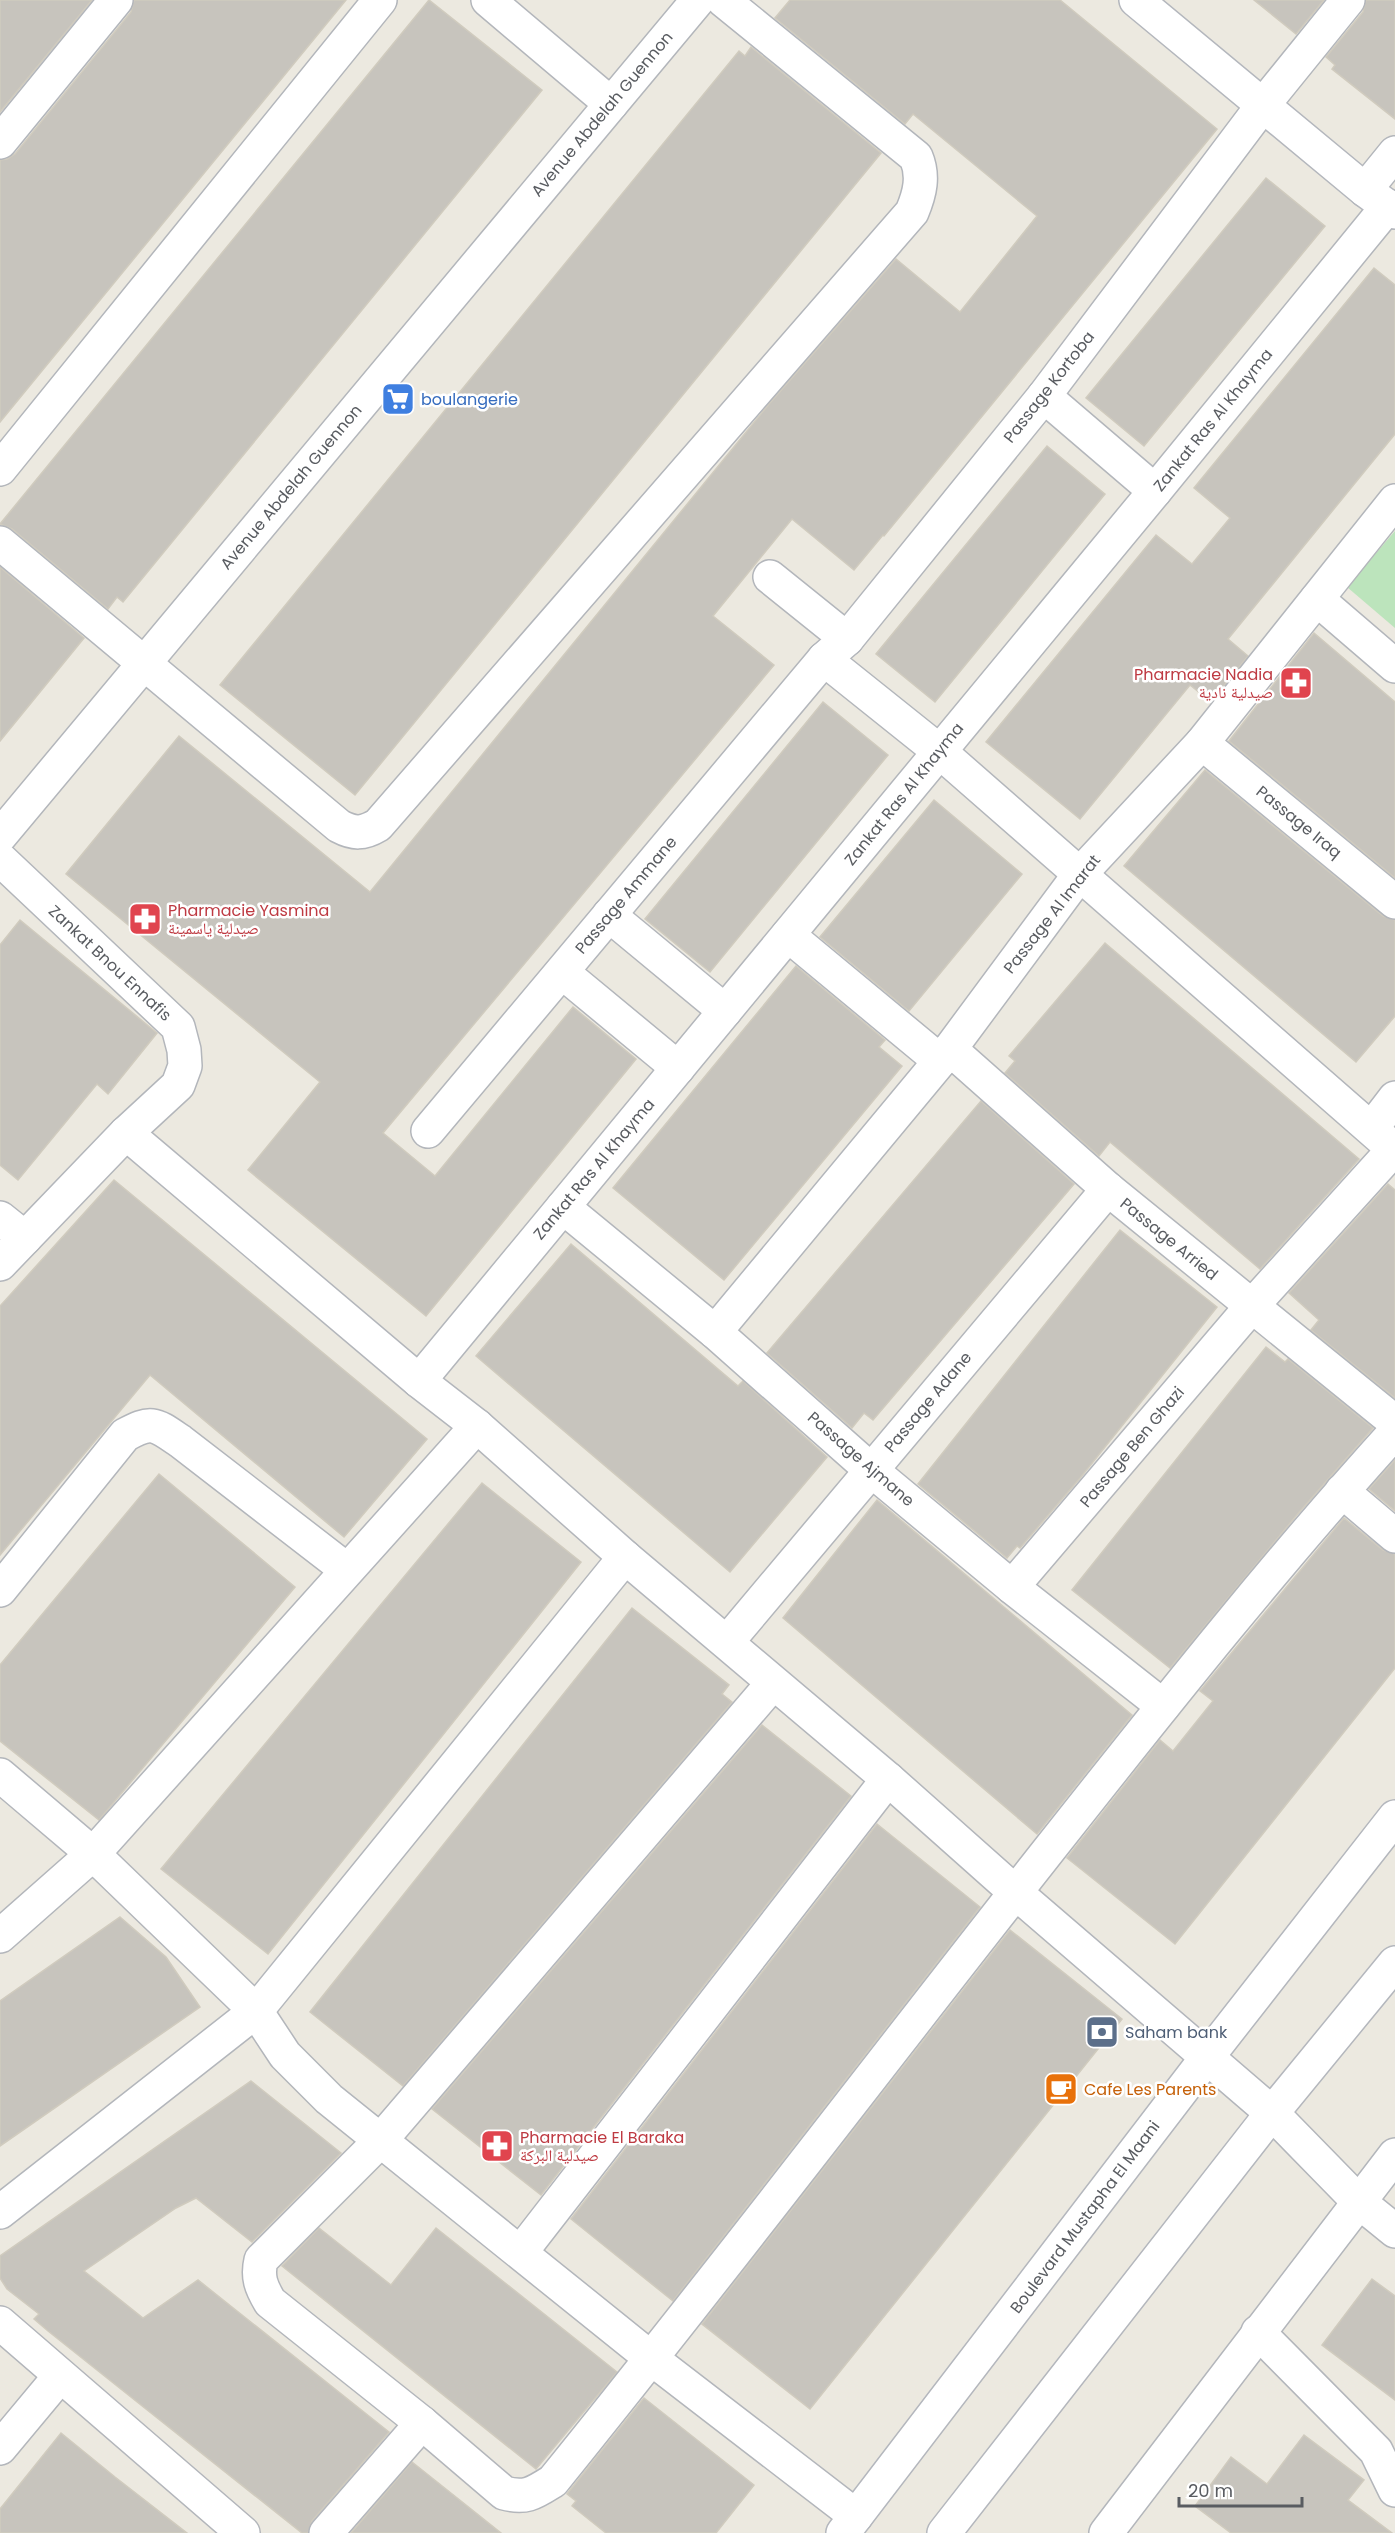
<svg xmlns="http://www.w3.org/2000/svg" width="1395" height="2533" font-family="Poppins,'Noto Naskh Arabic',sans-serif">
	<rect width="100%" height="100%" fill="#ece9e0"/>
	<path fill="#bce4bc" d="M1395,531V628L1347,587Z"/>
	<g fill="#c7c4bd" stroke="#d0cbbe" stroke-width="1.5">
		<path d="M0,0H92L0,112Z"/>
		<path d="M134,0H346L0,422V160L7,159L15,154L131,12Z"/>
		<path d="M429,0L542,90L123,602L117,597L108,609L12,529L0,524Z"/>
		<path d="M790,0H1060L1217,129L884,536L883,535L854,570L792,519L713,616L774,665L383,1133L435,1176L573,1007L636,1059L426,1316L248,1170L320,1082L66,874L179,736L370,892L769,404L896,259L960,312L1037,216L913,114L905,124L775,18Z"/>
		<path d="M1254,0H1324L1296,34Z"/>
		<path d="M1366,0H1395V119L1332,69L1335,65L1326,57L1363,12Z"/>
		<path d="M751,47L881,153L355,795L220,685L739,51L745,56Z"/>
		<path d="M1266,178L1325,226L1144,446L1086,398Z"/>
		<path d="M1374,268L1395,285V434L1228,639L1248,656L1211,702L1190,685L1080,819L986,742L1156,535L1192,564L1230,518L1194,488Z"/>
		<path d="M1047,446L1105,494L935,702L876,654Z"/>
		<path d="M0,567L84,638L0,741Z"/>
		<path d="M1314,633L1395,702V878L1229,741Z"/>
		<path d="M823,702L888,755L710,972L645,919Z"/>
		<path d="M1205,770L1383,916L1395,920V1016L1356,1062L1124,866Z"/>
		<path d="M934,800L1022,874L909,1011L820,937Z"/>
		<path d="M20,920L157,1033L108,1094L97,1084L18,1180L0,1165V945Z"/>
		<path d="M1105,943L1359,1159L1260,1269L1110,1142L1099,1156L1005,1073L1015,1061L1009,1056Z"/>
		<path d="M796,966L885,1040L879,1047L902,1066L724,1280L613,1188Z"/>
		<path d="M981,1101L1074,1184L873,1420L864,1413L852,1428L767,1353Z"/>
		<path d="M114,1180L427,1439L344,1537L150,1375L0,1555V1306Z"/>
		<path d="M1388,1184L1395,1190V1398L1311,1330L1319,1320L1289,1293Z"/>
		<path d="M1120,1230L1217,1307L1081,1477L1020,1548L1017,1546L1007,1558L918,1484Z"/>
		<path d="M571,1244L738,1386L743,1381L827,1457L730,1572L476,1356Z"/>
		<path d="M1266,1347L1285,1362L1288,1359L1373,1428L1296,1516L1170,1668L1072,1590Z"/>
		<path d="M1395,1460V1511L1369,1489Z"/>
		<path d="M159,1474L295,1587L99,1820L0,1741V1665Z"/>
		<path d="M482,1483L581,1562L268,1954L161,1869Z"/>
		<path d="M877,1500L1132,1715L1037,1834L783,1618Z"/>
		<path d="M1344,1518L1383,1550L1395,1554V1668L1175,1944L1067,1858L1160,1740L1173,1751L1213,1701L1200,1691Z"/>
		<path d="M632,1608L729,1685L722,1694L732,1702L403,2086L310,2012Z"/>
		<path d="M762,1725L851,1796L541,2195L432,2109Z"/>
		<path d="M877,1824L980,1907L673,2301L571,2219Z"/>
		<path d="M120,1917L166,1957L200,2007L0,2146V2001Z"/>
		<path d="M1010,1930L1122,2019L810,2409L702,2324Z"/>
		<path d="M251,2081L341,2153L252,2242L196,2198L176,2208L84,2271L143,2318L198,2280L389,2432L312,2521L308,2533H302L48,2331L34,2319L39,2314L7,2289L0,2278V2256Z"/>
		<path d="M319,2228L391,2285L436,2228L617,2372L536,2469L282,2266Z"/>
		<path d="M1372,2279L1395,2296V2400L1322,2345Z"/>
		<path d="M644,2398L754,2485L716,2533H606L572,2506L576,2501L567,2494Z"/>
		<path d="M61,2433L115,2477L187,2533H0V2509Z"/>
		<path d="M1304,2435L1364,2480L1348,2500L1392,2533H1231L1195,2506L1231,2457L1267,2484Z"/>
		<path d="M412,2462L501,2533H351Z"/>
	</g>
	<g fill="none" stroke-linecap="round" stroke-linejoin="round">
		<g stroke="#b3b6bb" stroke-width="36">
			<g id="street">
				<path d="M488,0L611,104"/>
				<path d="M0,142L116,0"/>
				<path d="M1365,190L1395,153"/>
				<path d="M1044,396L1155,491"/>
				<path d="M0,469L380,0"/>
				<path d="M0,543L339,826C354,834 363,834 378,825L912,212C920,193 924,176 916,157L723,0"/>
				<path d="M770,577L847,639"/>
				<path d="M1317,599L1395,666"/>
				<path d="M824,659L939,751L1395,1150"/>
				<path d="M1202,743L1395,902"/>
				<path d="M0,836L698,0"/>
				<path d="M0,859L178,1027L184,1050L185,1066L178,1085L126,1133L0,1264"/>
				<path d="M609,915L725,1011"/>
				<path d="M788,935L940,1061"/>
				<path d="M562,972L678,1068"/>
				<path d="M950,1049L1108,1189L1395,1422"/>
				<path d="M1372,1128L1395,1098"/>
				<path d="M428,1131L824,659L847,639L1044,396L1263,105L1348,0"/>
				<path d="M126,1133L419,1381L477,1426L625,1557L888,1779L1015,1892L1272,2113L1358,2201L1395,2231"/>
				<path d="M563,1207L715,1332L871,1470L1012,1587L1163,1706"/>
				<path d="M0,1218L25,1238"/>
				<path d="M715,1332L950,1049L1079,875L1202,743L1395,501"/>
				<path d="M419,1381L1155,491L1388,206"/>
				<path d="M1342,1491L1395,1536"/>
				<path d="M1012,1587L1251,1307L1394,1149"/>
				<path d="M0,1590L125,1435C152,1420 155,1424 180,1441L347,1570"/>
				<path d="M727,1642L1108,1189"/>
				<path d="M773,1683L380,2141L261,2260C257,2277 261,2287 270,2302L422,2423L504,2493C526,2499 534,2493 553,2481C728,2265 895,2044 1067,1827C1173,1693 1280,1559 1395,1432"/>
				<path d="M0,1775L93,1854L256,2011L285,2055L329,2099L652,2359L856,2516"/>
				<path d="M0,1936L93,1854L477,1426"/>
				<path d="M0,2212L256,2011L625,1557"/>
				<path d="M521,2252L888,1779"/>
				<path d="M0,2323L243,2533"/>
				<path d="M1258,2332L1376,2451L1395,2490"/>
				<path d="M0,2448L60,2376"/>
				<path d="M326,2533L422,2423"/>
				<path d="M1106,2533L1395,2155"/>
			</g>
		</g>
		<g stroke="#b4b7bd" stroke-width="36">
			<g id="secondary">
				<path d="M1136,0L1365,190L1395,212"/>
				<path d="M843,2533L1208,2056L1395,1817"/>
				<path d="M944,2533L1272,2113L1395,1963"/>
			</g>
		</g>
		<use href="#street" stroke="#fff" stroke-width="33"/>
		<use href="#secondary" stroke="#fff" stroke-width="33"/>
	</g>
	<defs>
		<g id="supermarket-square" transform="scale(1.725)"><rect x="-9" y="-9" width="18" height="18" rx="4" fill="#3f7fe0" stroke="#fff"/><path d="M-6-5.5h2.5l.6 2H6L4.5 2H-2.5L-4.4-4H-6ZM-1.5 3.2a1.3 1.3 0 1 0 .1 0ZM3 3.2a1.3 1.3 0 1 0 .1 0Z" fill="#fff"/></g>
		<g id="pharmacy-square" transform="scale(1.725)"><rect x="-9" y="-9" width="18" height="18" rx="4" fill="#e0444e" stroke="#fff"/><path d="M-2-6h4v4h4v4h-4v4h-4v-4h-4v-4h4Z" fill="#fff"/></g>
		<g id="bank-square" transform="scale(1.725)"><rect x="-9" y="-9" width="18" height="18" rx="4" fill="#5c6f8a" stroke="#fff"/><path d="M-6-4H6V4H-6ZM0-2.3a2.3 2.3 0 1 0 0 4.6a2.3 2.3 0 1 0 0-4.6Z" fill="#fff"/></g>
		<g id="cafe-square" transform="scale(1.725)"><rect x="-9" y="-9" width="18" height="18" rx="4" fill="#e8710a" stroke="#fff"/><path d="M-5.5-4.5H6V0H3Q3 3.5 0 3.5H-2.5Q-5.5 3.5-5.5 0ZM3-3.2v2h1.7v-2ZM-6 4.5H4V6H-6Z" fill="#fff"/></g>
	</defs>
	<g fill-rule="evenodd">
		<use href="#supermarket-square" x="398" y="399"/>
		<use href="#pharmacy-square" x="1296" y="683"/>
		<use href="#pharmacy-square" x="145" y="919"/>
		<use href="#bank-square" x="1102" y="2032"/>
		<use href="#cafe-square" x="1061" y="2089"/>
		<use href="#pharmacy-square" x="497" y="2146"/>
	</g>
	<g text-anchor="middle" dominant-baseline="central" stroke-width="5" stroke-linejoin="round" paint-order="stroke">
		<g font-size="16" fill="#595c61" stroke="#fff">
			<text transform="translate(602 114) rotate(-50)">Avenue Abdelah Guennon</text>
			<text transform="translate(1049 387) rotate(-52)">Passage Kortoba</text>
			<text transform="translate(1213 420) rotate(-51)">Zankat Ras Al Khayma</text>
			<text transform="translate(291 487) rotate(-50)">Avenue Abdelah Guennon</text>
			<text transform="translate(904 794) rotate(-51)">Zankat Ras Al Khayma</text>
			<text transform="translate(1299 822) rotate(39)">Passage Iraq</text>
			<text transform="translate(626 895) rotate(-50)">Passage Ammane</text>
			<text transform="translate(1052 914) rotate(-52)">Passage Al Imarat</text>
			<text transform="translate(110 963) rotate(43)">Zankat Bnou Ennafis</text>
			<text transform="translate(594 1169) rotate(-50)">Zankat Ras Al Khayma</text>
			<text transform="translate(1169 1239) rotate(39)">Passage Arried</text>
			<text transform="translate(928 1402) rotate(-50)">Passage Adane</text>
			<text transform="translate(1132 1447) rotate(-50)">Passage Ben Ghazi</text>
			<text transform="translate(861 1459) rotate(41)">Passage Ajmane</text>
			<text transform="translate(1085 2217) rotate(-53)">Boulevard Mustapha El Maani</text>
		</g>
		<g font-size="16" fill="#366cbe" stroke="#fff" text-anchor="start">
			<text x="421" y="399">boulangerie</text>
		</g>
		<g font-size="16" fill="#be3a42" stroke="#fff" text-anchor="start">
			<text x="1273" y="674" text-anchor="end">Pharmacie Nadia<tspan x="1273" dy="18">صيدلية نادية</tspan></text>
			<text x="168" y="910">Pharmacie Yasmina<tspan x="168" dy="18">صيدلية ياسمينة</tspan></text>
			<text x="520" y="2137">Pharmacie El Baraka<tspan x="520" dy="18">صيدلية البركة</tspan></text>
		</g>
		<g font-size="16" fill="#4e5e75" stroke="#fff" text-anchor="start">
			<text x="1125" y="2032">Saham bank</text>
		</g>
		<g font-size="16" fill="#c56008" stroke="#fff" text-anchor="start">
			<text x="1084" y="2089">Cafe Les Parents</text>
		</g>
	</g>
	<path d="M1179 2497v9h123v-9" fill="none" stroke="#595c61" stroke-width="3"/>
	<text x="1188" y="2497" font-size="18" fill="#595c61" stroke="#ffffff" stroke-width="4.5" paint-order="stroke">20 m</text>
</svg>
